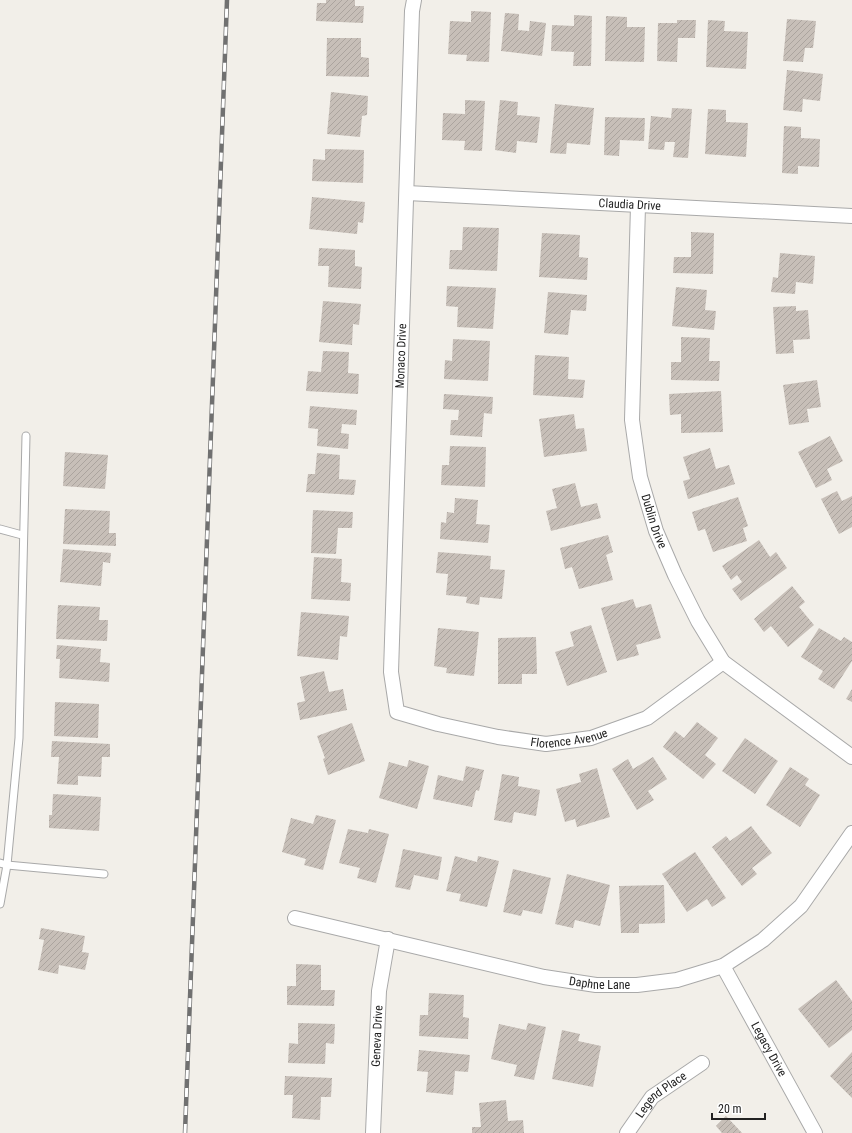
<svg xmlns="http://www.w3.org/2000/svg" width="852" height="1133" font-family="'Roboto Condensed',sans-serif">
	<defs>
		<pattern id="building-hatch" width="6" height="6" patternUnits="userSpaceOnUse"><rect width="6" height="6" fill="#c7bfb8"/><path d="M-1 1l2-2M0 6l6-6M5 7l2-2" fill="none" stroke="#aba49e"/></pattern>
	</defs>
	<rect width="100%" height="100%" fill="#f2efe9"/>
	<g fill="url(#building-hatch)">
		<path d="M326,0H355V6H364L363,23L316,21L317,3H326Z"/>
		<path d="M471,11L491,12L489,62L466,61L467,55L448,54L450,21L471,22Z"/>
		<path d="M505,13L519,14L518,30L529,31L530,21L546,23L542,56L501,51Z"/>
		<path d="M574,15L592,16L591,66H573L574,52L551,51L552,25L574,26Z"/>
		<path d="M606,16L627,17V27H645L644,62L605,61Z"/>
		<path d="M787,19L816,21L813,48H805L803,62L783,61Z"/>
		<path d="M677,20H696L695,38H678L677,62L657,61L658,23H677Z"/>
		<path d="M708,20L725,21L724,31L748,32L746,69L706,67Z"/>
		<path d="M327,38H361V57L369,58V77L326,76Z"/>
		<path d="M787,70L823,74L820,101L803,99L802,112L783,110Z"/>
		<path d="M331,92L368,96L367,115L362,116L360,137L327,134Z"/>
		<path d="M465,100L485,101L482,151L464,150L465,141L442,140L443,113L465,114Z"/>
		<path d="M500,100L518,102L517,115L540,117L537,143L517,141L516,153L495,150Z"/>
		<path d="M555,104L594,108L590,145L567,143L566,154L550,153Z"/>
		<path d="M672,108L692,109L688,158L673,157L675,142H665L664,150L648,149L651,116L671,118Z"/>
		<path d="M708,109L726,110V122L748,123L746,157L705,154Z"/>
		<path d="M605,117L645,118L644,141L620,140L619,156L604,155Z"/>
		<path d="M784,126L801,127V138L820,139L819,167L798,166V174L782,173Z"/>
		<path d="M325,149L364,150L363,183L312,181L313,159L325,160Z"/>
		<path d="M312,197L365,202L363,223L358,222L357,234L309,229Z"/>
		<path d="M463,227L499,228L497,271L449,269L450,250H462Z"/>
		<path d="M691,232L714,233L713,274L673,273L674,257H691Z"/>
		<path d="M542,233L580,235L579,257L588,258L587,280L539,277Z"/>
		<path d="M319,248L355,250V266L362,267L361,289L328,287L329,266H318Z"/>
		<path d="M780,253L815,256L813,284L796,282L795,294L771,292L773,277L778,278Z"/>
		<path d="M447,286L496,288L493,329L457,327L458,307L446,306Z"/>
		<path d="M676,287L707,290L705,310L716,311L714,330L672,326Z"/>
		<path d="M548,292L587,295L586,311L571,310L568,335L544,333Z"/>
		<path d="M323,301L361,304L359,325L353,324L352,345L319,342Z"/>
		<path d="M796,306V311L808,310L810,339L793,340L794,353L776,354L773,307Z"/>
		<path d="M681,337L710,338L709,361H720L719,381L671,380V362H681Z"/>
		<path d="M453,339L490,341L488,381L444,379L445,360L452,361Z"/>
		<path d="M323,351L349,352L348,373L359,374L358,394L306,391L308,371L321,372Z"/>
		<path d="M535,355L569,357L568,379L585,380L583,398L533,395Z"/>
		<path d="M817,380L821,407L807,409L809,422L789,425L783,385Z"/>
		<path d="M721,391L723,432L681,433V414L670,415L669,394Z"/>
		<path d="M444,394L493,397L492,414L484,413L482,437L450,435L451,420H458L459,410L443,409Z"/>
		<path d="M310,406L357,410L356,425L342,424L341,433L349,434L348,449L317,446L318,429L308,428Z"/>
		<path d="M574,414L576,429L584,428L587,451L544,457L539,419Z"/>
		<path d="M830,436L843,461L827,469L832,480L816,488L798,452Z"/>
		<path d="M450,446L486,447L485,487L441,485L442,465H449Z"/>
		<path d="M710,448L716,469L729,465L735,484L688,499L683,481L690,479L683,457Z"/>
		<path d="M65,452L108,455L105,489L63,486Z"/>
		<path d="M317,453L340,455L339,479L356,480L354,495L306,492L308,474H315Z"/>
		<path d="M575,483L581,507L597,503L601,518L551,531L546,511L557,508L552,489Z"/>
		<path d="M837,491L842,501L852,496V527L839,534L821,499Z"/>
		<path d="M738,497L748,526L743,528L747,541L713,552L705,529L698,531L692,512Z"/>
		<path d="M455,498L478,500L476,524L490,525L488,543L440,539L441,522L446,523L447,512L454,513Z"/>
		<path d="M65,509L110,511L109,533H116V546L63,544Z"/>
		<path d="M313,510L353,512L352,528H338L336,554L311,553Z"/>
		<path d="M608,535L613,552L606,555L613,580L579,589L572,567L565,569L560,548Z"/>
		<path d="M759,540L770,557L776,552L787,568L741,601L732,589L742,582L737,575L731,580L722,566Z"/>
		<path d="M63,549L111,553L110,563L103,562L101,586L60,582Z"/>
		<path d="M438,552L491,556L490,569L505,570L502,599L480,597L479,605L466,603L467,597L446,595L448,574L436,573Z"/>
		<path d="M314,557L342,559L341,582L351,583L350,601L311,599Z"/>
		<path d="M792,586L805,602L799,607L814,625L788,647L771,626L764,632L754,619Z"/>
		<path d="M633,599L636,608L651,604L661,638L636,645L639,655L617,661L601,608Z"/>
		<path d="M58,605L100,607L99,620H108L107,641L56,639Z"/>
		<path d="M301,612L349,616L347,637L340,636L338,660L297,656Z"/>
		<path d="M591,625L607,672L567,686L555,652L574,646L570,632Z"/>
		<path d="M438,628L479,632L474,676L446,673L447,668L434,666Z"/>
		<path d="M819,628L841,641L844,637L852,642V661L834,689L818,679L823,671L801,657Z"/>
		<path d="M536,637L537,674H522V684H498V638Z"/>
		<path d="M57,645L101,649L100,662L110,663L109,682L59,678L60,659H56Z"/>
		<path d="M324,671L329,692L343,689L347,710L300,720L297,703L305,701L300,677Z"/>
		<path d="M852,689V702L846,699Z"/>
		<path d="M55,702L99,704L98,738L54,736Z"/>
		<path d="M697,722L718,738L705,755L716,764L703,779L663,747L675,731L684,738Z"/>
		<path d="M352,723L365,761L328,775L323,759L325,758L317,736Z"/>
		<path d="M745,738L778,761L755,794L722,771Z"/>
		<path d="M52,741L110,744V757H102L101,777L78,776V785L57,784L59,757H51Z"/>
		<path d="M653,757L667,779L648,791L654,800L637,810L612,769L628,759L633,769Z"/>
		<path d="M409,760L429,766L417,809L379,798L389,762L407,767Z"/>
		<path d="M466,766L484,770L479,791L476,790L472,807L433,799L438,775L463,781Z"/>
		<path d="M790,767L809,779L805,785L820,795L800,827L766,805Z"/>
		<path d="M597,768L610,817L577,827L575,819L565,822L556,789L581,782L579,774Z"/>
		<path d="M502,774L519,777L518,786L540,790L536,816L514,812L512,823L494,820Z"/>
		<path d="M53,794L101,797L99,831L49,828V815H52Z"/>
		<path d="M316,815L336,820L323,870L304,865L306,859L282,852L291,818L313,824Z"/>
		<path d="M751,826L772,853L752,868L757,874L742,886L712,847L726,836L730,841Z"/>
		<path d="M348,829L368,833L369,829L389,834L376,883L357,878L360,868L339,863Z"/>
		<path d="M403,849L442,857L438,880L414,875L410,890L395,887Z"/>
		<path d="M695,852L726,898L712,907L707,899L687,912L662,874Z"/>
		<path d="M455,856L477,862L478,856L499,861L487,907L459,901L461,894L446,891Z"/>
		<path d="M513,869L551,878L542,914L523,910L521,916L503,912Z"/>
		<path d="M567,874L610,885L600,926L575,920L573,928L555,924Z"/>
		<path d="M664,885L665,923L639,924V933H621L619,886Z"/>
		<path d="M41,928L85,936L82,952L89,953L85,970L59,965L58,974L38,970L44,940L39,939Z"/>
		<path d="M296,964L321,965V990H335L334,1006L287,1005V986H296Z"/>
		<path d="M836,980L852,1001V1030L829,1048L798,1009Z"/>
		<path d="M429,993L464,995L463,1017L469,1018L468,1039L419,1036L420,1015H428Z"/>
		<path d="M298,1023L335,1024L334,1044L326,1043L325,1064L288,1063L289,1043L298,1044Z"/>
		<path d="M528,1023L546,1027L534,1080L514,1076L517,1065L491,1059L499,1024L526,1030Z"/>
		<path d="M562,1030L580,1034L578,1041L601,1046L593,1087L552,1079Z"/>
		<path d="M419,1050L470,1055L468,1072L455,1071L453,1095L426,1092L428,1072L417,1071Z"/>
		<path d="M852,1052V1098L830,1076Z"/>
		<path d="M285,1076L332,1078L331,1097H321L320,1120L292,1118L293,1095H284Z"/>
		<path d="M506,1100L508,1121L523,1120L524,1133H472V1127H481L479,1103Z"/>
		<path d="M726,1116L742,1133H722L716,1126Z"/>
	</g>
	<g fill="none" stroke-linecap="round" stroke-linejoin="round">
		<g stroke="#a9a9a9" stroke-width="9">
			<g id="service">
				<path d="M0,529L22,535"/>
				<path d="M0,863L7,865L104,874"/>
				<path d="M0,904L7,865L19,738L26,436"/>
			</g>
		</g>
		<g stroke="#a9a9a9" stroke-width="16">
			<g id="minor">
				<path id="s1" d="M414,0L412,11L391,672L397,712L438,724L498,737L546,744L591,738L647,718L723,662"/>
				<path id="s2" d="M407,193L852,216"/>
				<path id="s3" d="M638,206L632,420L640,477L656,531L675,575L698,621L723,662L852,757"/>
				<path id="s4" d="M295,918L544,977L596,985H637L677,980L723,966L763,940L801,906L852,833"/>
				<path id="s5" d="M723,966L815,1133"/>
				<path id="s6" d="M373,1133L379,991L388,939"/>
				<path id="s7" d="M627,1133L652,1097L702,1063"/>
			</g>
		</g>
		<use href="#service" stroke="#fff" stroke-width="7"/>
		<use href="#minor" stroke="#fff" stroke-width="14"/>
		<g stroke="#707070" stroke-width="4.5">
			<path id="rail" d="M185,1133L227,0"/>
		</g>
		<use href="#rail" stroke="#fff" stroke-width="3" stroke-dasharray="9" stroke-linecap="butt"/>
	</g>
	<g text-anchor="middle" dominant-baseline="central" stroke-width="3" stroke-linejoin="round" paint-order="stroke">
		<g font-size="12" fill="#222" stroke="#fff">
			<text stroke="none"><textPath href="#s2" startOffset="223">Claudia Drive</textPath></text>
			<text transform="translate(401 356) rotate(-88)">Monaco Drive</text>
			<text stroke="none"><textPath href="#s3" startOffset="318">Dublin Drive</textPath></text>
			<text stroke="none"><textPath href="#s1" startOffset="889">Florence Avenue</textPath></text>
			<text stroke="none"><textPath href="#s4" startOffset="312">Daphne Lane</textPath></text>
			<text stroke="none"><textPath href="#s6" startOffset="97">Geneva Drive</textPath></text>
			<text stroke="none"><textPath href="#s5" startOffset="95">Legacy Drive</textPath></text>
			<text stroke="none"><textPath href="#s7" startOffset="52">Legend Place</textPath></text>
		</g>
	</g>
	<path d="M712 1113v6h53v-6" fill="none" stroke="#222222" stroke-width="2"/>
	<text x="718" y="1113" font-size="12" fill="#222222" stroke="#ffffff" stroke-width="3" paint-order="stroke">20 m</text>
</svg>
